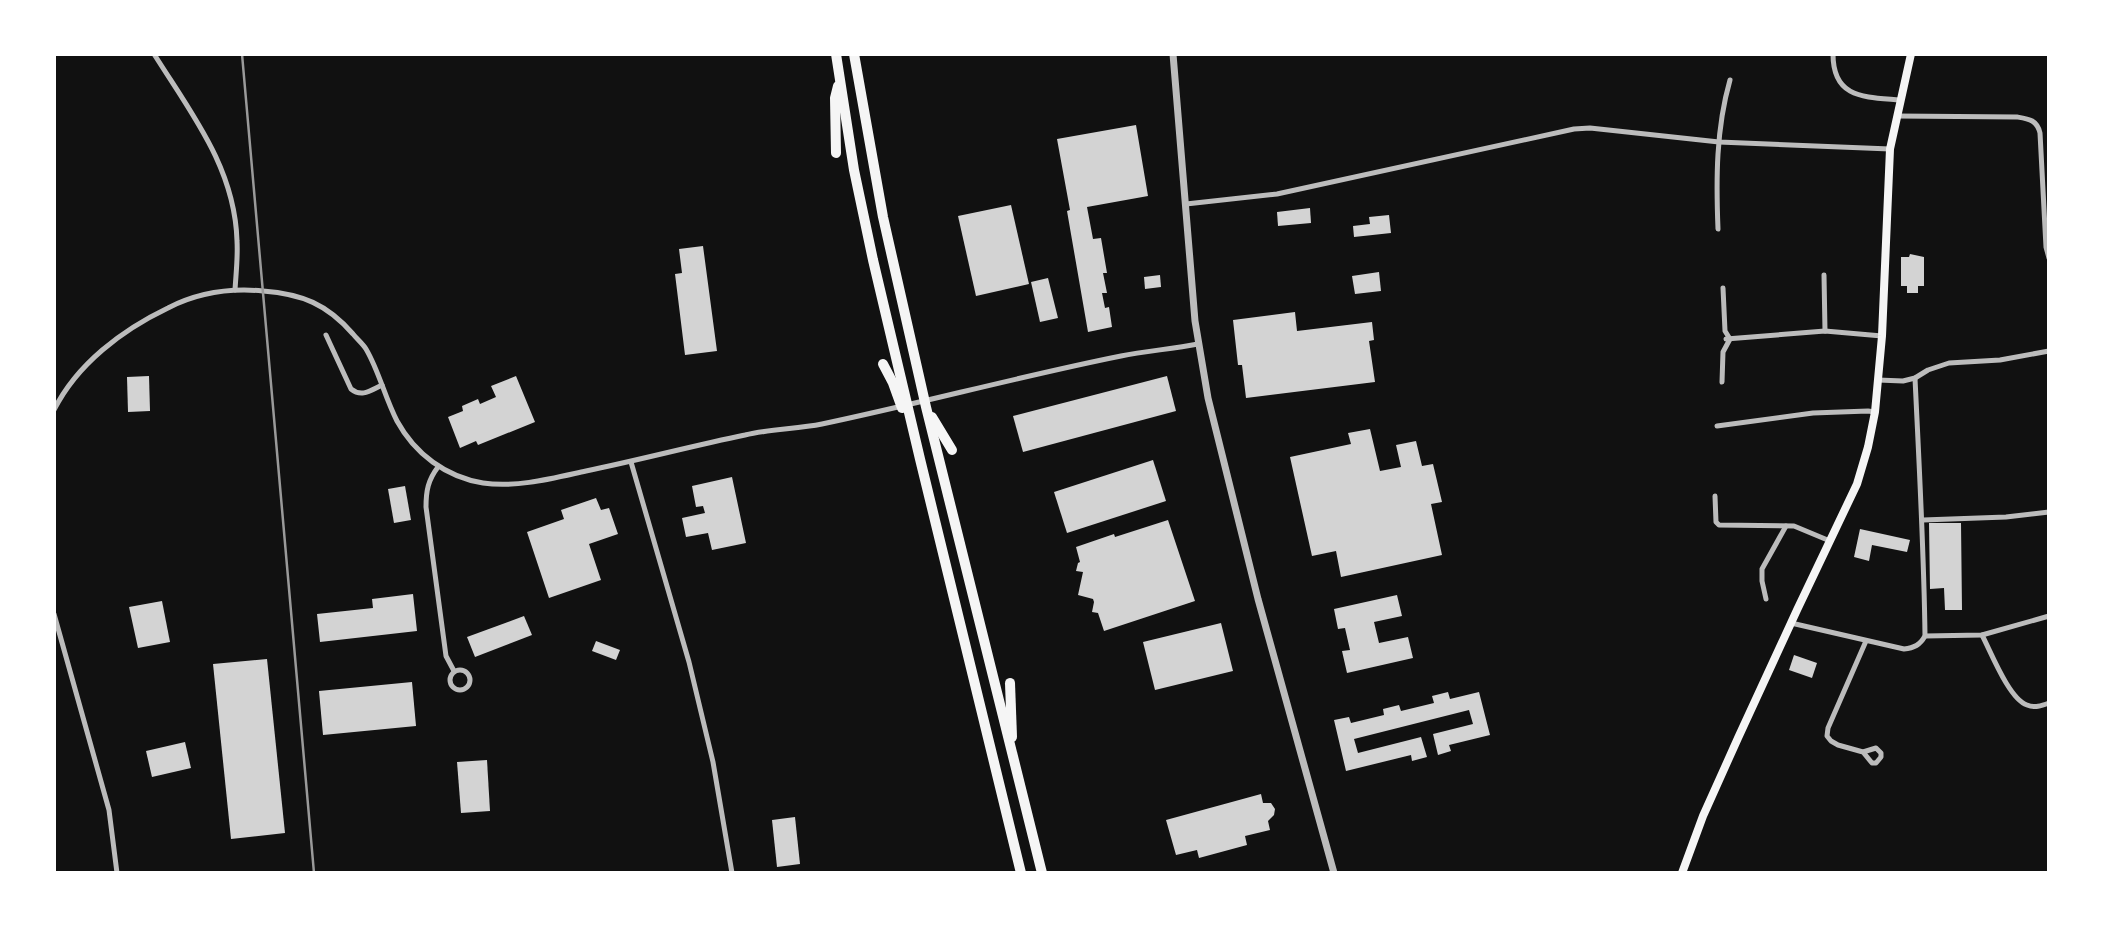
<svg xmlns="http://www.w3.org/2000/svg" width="2103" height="927" font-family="Rubik,sans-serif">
	<rect width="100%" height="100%" fill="#111"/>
	<g fill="#d3d3d3">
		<path d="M1136,125L1148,196L1087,207L1093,239L1101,238L1107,273H1103L1107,293H1102L1105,308L1109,307L1112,327L1088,332L1067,211L1070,210L1057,139Z"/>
		<path d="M1011,205L1029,284L976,296L958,216Z"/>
		<path d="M1310,208L1311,223L1278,226L1277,212Z"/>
		<path d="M1389,215L1391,233L1354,237L1353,226L1370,224L1369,217Z"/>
		<path d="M703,246L717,351L685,355L675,274L682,273L679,249Z"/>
		<path d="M1910,254L1924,257V286H1918V293H1907V286H1901V257H1909Z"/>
		<path d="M1379,272L1381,291L1355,294L1352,276Z"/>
		<path d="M1160,275L1161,287L1145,289L1144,277Z"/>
		<path d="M1048,278L1058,318L1040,322L1031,282Z"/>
		<path d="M1295,312L1297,331L1372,322L1374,340L1369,341L1375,382L1246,398L1242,365H1238L1233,320Z"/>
		<path d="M149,376L150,411L128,412L127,377Z"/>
		<path d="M516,376L535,422L478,445L476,441L460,448L448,417L463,411L462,406L478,399L480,404L496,397L491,386Z"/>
		<path d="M1167,376L1176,411L1023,452L1013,416Z"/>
		<path d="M1370,429L1380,471L1401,467L1396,445L1416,441L1422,466L1433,464L1442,502L1431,504L1442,555L1341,577L1336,551L1312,556L1290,457L1351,444L1348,433Z"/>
		<path d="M1153,460L1166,501L1067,533L1054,492Z"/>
		<path d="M732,477L746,543L712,550L708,533L686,537L682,518L705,513L703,506L696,507L692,486Z"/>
		<path d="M405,486L411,520L394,523L388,489Z"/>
		<path d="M596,498L601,510L609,508L618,534L589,544L601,580L549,598L527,532L564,519L561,510Z"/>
		<path d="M1168,520L1195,601L1104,631L1098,613L1092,612L1094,602L1093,599L1078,595L1083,572L1076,571L1078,563L1080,562L1076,547L1114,534L1115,537Z"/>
		<path d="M1929,523H1961L1962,610H1945L1944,588L1930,589Z"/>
		<path d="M1860,529L1910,540L1907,552L1872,545L1869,561L1854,557Z"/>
		<path d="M413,594L417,631L320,642L317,614L373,608L372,599Z"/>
		<path d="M1397,595L1402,616L1374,622L1379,643L1408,637L1413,658L1347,673L1342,651L1350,650L1345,628L1338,629L1334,609Z"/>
		<path d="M162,601L170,642L138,648L129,607Z"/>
		<path d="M524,616L532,635L475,657L467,637Z"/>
		<path d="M1221,623L1233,671L1155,690L1143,642Z"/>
		<path d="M596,641L620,650L616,660L592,651Z"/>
		<path d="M1794,655L1817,663L1812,678L1789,670Z"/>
		<path d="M267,659L285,833L231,839L213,664Z"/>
		<path d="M412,682L416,726L323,735L319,691Z"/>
		<path d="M1448,692L1450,699L1479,692L1490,735L1449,745L1451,751L1438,755L1433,734L1473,724L1469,710L1354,739L1358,753L1421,737L1427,757L1412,761L1411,755L1346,771L1334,720L1349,717L1351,723L1384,715L1383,709L1399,705L1401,711L1434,703L1432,696Z"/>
		<path d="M185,742L191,768L152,777L146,751Z"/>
		<path d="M487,760L490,811L461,813L457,762Z"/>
		<path d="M1261,794L1263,803H1271L1275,809L1274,815L1268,821L1270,830L1245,836L1247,845L1199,858L1197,850L1176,855L1166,820Z"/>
		<path d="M795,817L800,864L777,867L772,820Z"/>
	</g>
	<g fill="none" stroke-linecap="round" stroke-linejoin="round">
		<g stroke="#bcbcbc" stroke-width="5">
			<path d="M154,54C191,113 235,168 237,241C238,257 236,273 235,290"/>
			<path d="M1833,54C1833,99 1865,97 1900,100"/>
			<path d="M1897,116L2017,117C2029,119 2037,120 2040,133L2046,247L2049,258"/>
			<path d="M1186,204L1277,194L1574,129L1590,128L1719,142L1890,149"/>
			<path d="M1718,229C1716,179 1716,129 1730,80"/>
			<path d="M1824,275L1825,331"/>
			<path d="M326,335L351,389C362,398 371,390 382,385"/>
			<path d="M1726,339L1825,331L1882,336"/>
			<path d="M1878,380L1903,381L1915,378L1928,370L1949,363L2000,360L2049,351"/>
			<path d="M1722,382L1723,352L1730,339L1725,331L1723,288"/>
			<path d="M54,410C77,364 122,330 168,308C197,293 231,288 263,291C302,294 327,304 353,334C357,339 363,344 366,349C379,371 385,398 397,421C415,454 446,477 483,483C517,488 554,478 586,471C639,460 692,446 745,435C770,429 797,429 822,424C922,403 1021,376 1121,356C1146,351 1172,349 1198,344"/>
			<path d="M1717,426L1813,413L1868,411L1875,412"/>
			<path d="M631,462L689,662L713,762L732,873"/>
			<path d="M438,467C428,480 426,491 426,507L446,656L454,671"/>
			<path d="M1715,496L1716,522L1719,525L1794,526L1830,541"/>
			<path d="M1923,520L2006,517L2049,512"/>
			<path d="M1766,599L1762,581V569L1786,526"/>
			<path d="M54,614L109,810L117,873"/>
			<path d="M1791,623L1904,649C1914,648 1920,645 1925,636C1924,550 1919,464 1915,378"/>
			<path d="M1982,635C1991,652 2009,699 2027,705C2035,708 2041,706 2049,703"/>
			<path d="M1925,636L1982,635L2049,616"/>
			<circle cx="460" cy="680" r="10"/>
			<path d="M1863,752L1872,763H1876L1881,757V753L1876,748L1863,752L1838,745L1831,741L1827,736L1828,728L1866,641"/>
		</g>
		<path stroke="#bcbcbc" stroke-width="7" d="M1173,54L1195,321L1208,398L1258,599L1334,873"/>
		<path stroke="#f5f5f5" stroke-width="8" d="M1682,873L1703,816L1738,738L1797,610L1857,484L1868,447L1875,412L1882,336L1890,149L1911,54"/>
		<g stroke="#f5f5f5" stroke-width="10">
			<path d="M836,54L854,170L873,260L920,459L1021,873"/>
			<path d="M854,54L883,217L926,407L1042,873"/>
			<path d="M836,153L835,98L838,86"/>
			<path d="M883,364L893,383L902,408"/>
			<path d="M932,417L952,450"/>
			<path d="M1010,683L1012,737"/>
		</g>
		<path stroke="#9a9a9a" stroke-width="2.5" d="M242,54L314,873"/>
	</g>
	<rect width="2103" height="927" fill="none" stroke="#ffffff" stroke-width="112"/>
</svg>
